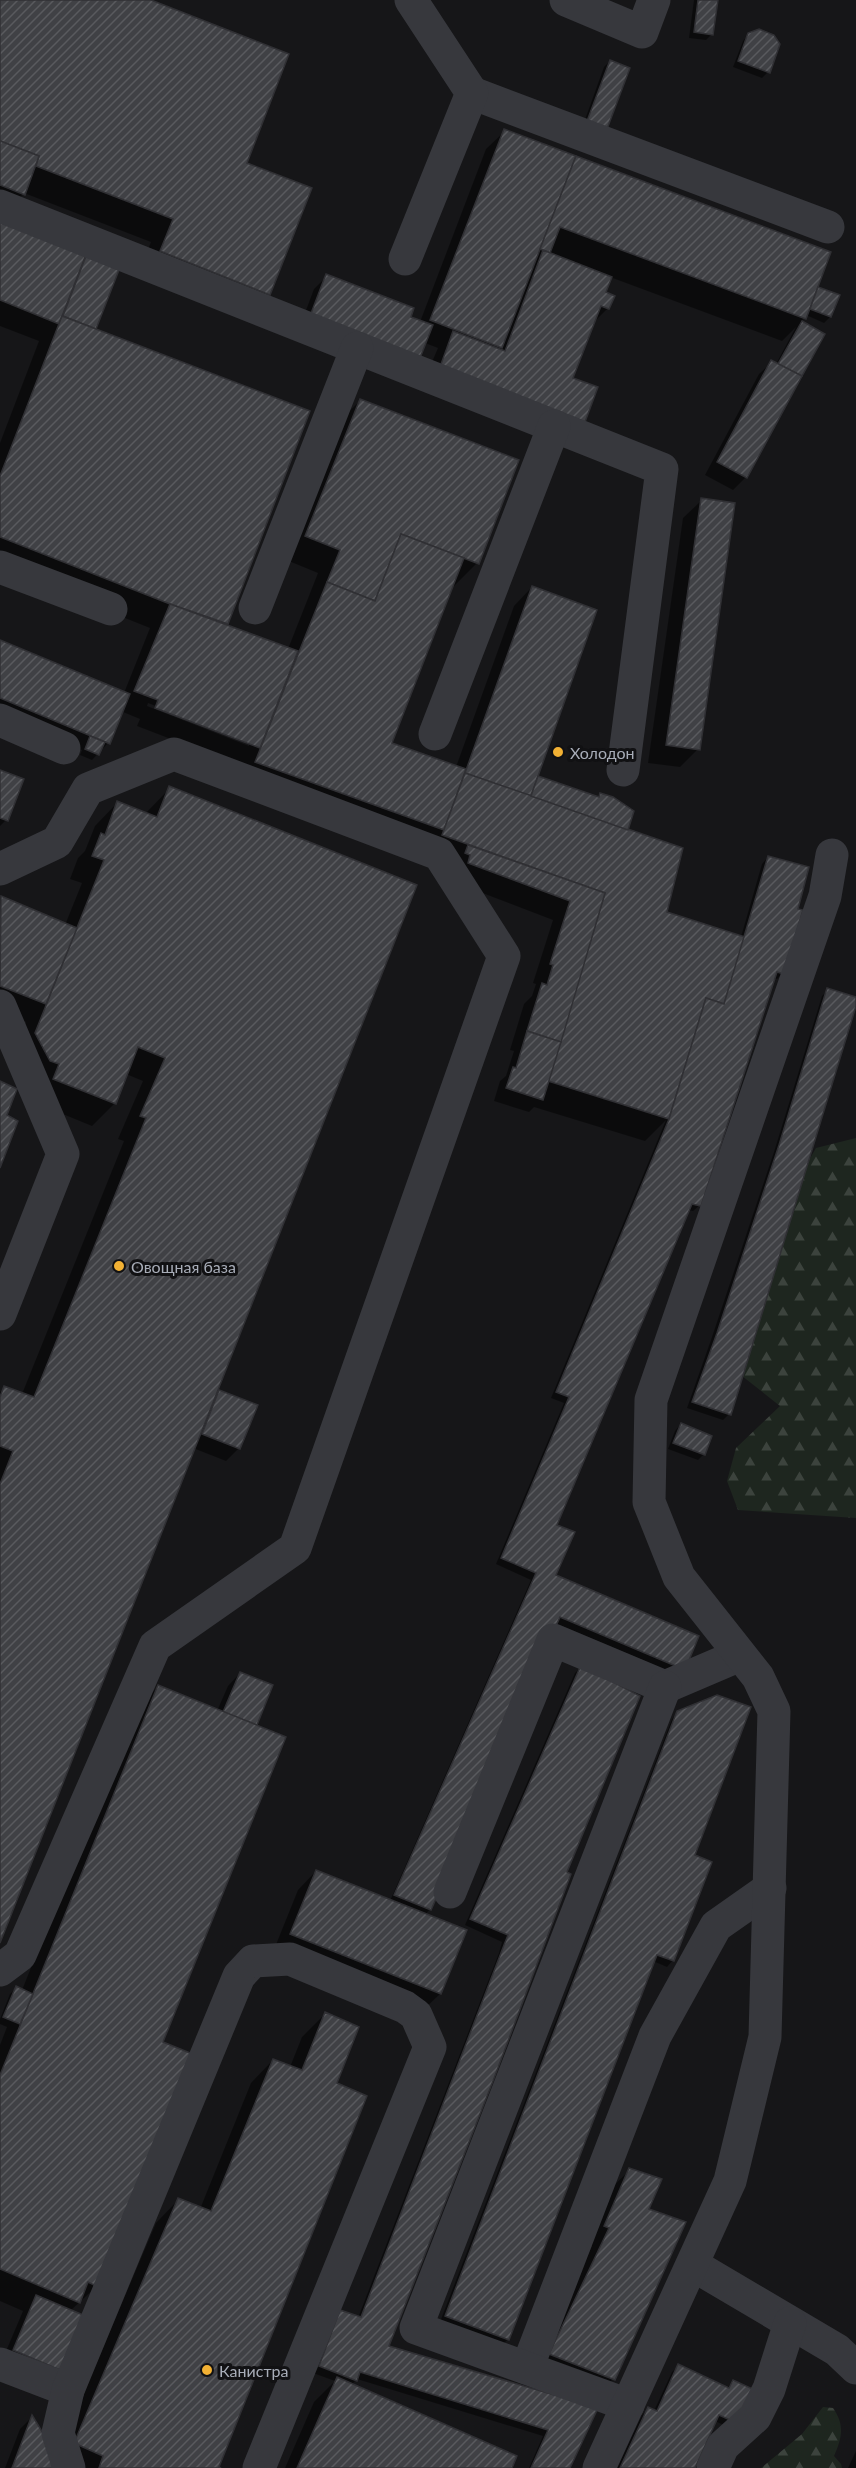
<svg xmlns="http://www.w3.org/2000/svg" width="856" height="2468" font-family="Lato,sans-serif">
	<defs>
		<pattern id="forest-firs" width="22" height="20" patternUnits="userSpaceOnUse" patternTransform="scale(1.5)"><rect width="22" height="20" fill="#1e261f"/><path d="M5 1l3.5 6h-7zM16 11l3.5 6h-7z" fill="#3c433d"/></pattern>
		<pattern id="building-hatch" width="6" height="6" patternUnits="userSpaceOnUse" patternTransform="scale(1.5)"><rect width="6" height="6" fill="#404145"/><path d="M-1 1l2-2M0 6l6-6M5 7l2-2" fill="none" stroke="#595a5e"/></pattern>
	</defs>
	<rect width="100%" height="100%" fill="#161618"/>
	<g fill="url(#forest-firs)">
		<path d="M856,1138V1518L738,1510L727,1481L736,1448L780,1406L737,1372L798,1179L816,1148Z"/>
		<path d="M823,2407L833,2408C845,2425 842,2438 834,2456L841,2464L842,2468H761L802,2434Z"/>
	</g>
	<g fill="#0007" fill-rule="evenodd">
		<path d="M0,0H147L245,163L269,294L246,316L138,274L151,242L24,193L11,207L0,202Z"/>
		<path d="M694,0H716L712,34L706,40L689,38Z"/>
		<path d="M749,34L768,72L762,78L733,67L743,41Z"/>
		<path d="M610,61L628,68L582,128L604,67Z"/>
		<path d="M505,131L814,293L819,288L830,317L824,323L806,315L801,322L823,334L746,477L733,490L705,475L759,374L772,362L776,364L796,327L782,341L610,277L604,293L608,308L593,323L422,385L438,348L425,343L299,329L314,289L327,276L420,322L486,149Z"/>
		<path d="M0,219L80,264L86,258L93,329L226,623L224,626L288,649L318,573L284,559L337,423L360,401L477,563L454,586L452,585L391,744L456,767L514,606L532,587L536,777L597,798L600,794L627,831L665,913L741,937L762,864L768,857L783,973L777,979L773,978L700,1205L693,1211L688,1210L555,1526L554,1576L697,1637L678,1675L555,1623L430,1909L425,1915L465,1931L440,1994L421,2012L273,1952L298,1890L316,1871L390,1901L531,1580L496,1564L564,1403L551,1398L666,1120L645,1141L534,1107L529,1112L494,1101L500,1081L506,1076L514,1051L510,1050L524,1004L532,996L536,984L533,983L553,920L451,881L453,873L241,766L137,726L140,719L123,712L108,743L92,760L80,755L82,750L0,716V642L124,693L150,628L0,568V443L39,341L0,326ZM148,703L249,742V746L147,706Z"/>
		<path d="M702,500L698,749L680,767L648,763L683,518Z"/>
		<path d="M0,771L6,820L0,826Z"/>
		<path d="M170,788L213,1398L219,1392L239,1448L226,1461L193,1448L0,1939V1392L5,1388L22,1394L124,1141L118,1139L143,1081L126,1074L114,1104L92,1126L31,1101L13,1057L26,1022L0,1011V900L1,898L65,925L82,883L70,879L78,858L85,851L95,826L117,803L145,814Z"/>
		<path d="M828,990L856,998V1001L729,1414L723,1420L687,1408L711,1340L774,1152L822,996Z"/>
		<path d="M681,1424L704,1454L698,1460L668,1449L675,1431Z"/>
		<path d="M581,1667L565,1873L387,2347L596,2409L568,2468H529L543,2436L357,2379L351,2385L511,2468H285L314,2402L335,2381L313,2373L334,2318H358L499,1953L502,1942L465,1925L575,1673Z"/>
		<path d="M240,1673L271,1686L255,1726L161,2042L97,2286L70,2311L59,2369L1,2363L23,2311L0,2301V2045L7,2027L0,2024V2019L10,1994L16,1988L22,1990L135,1710L158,1687L217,1711L228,1686Z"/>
		<path d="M678,1712L693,1856L673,1960L667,1967L653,1961L508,2339L501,2346L440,2322L672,1719Z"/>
		<path d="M325,2014L335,2084L217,2468H5L20,2429L32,2417L56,2458L156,2223L178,2200L200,2209L251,2083L273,2060L290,2067L302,2037Z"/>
		<path d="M630,2170L647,2210L684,2223L613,2379L595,2398L532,2372L592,2246L587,2244L611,2188Z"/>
		<path d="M678,2366L727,2388L733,2381L732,2429L715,2421L693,2468H617L642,2415L648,2409L654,2411L672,2372Z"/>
		<path d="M856,2451V2468H848Z"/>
	</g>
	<g fill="url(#building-hatch)" stroke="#303034" stroke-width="1.5">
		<path d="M0,0H151L289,54L247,163L312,188L270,295L160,251L173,219L36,166L39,156L0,141Z"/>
		<path d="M698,0H718L713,35L694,32Z"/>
		<path d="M759,29L774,35L780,44L770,73L738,61L748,33Z"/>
		<path d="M610,60L630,68L607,129L587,121Z"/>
		<path d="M504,129L576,156L502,348L430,320Z"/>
		<path d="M0,141L39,156L25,195L0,185Z"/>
		<path d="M576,156L831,252L806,319L560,227L550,253L540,249Z"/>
		<path d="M0,217L87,252L59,324L0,300Z"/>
		<path d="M543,250L612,277L606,292L615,296L609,309L601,306L573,378L598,387L585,422L440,367L453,331L505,351Z"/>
		<path d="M86,256L119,270L96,329L63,316Z"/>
		<path d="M326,274L414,308L411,317L433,325L420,358L310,316Z"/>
		<path d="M818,287L840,295L831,317L810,309Z"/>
		<path d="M62,316L310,411L228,624L170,604L0,537V476Z"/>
		<path d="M802,321L825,334L802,376L778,364Z"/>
		<path d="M771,360L802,376L747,478L717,462Z"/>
		<path d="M360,399L519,460L479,564L401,534L375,601L327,582L340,550L305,536Z"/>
		<path d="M701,498L735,503L700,750L666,745Z"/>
		<path d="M401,534L464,558L392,743L466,769L444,830L255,762L327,582L375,601Z"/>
		<path d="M532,586L597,610L531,796L465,773Z"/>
		<path d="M170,604L298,651L260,748L155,708L158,700L134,691Z"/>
		<path d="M0,640L130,694L110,744L0,698Z"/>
		<path d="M90,736L105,742L99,755L85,749Z"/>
		<path d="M0,770L24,779L8,821L0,818Z"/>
		<path d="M465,773L683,848L667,912L745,937L724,1004L706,998L669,1119L548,1081L605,893L442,835Z"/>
		<path d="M538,776L599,797L600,793L613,797L634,811L628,830L531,796Z"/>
		<path d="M169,786L417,885L0,1943V1484L13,1451L0,1446V1397L4,1386L34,1397L146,1118L140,1116L165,1058L138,1047L116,1104L53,1079L59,1064L50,1061L35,1033L104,860L92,856L101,833L105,835L117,801L157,817Z"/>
		<path d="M468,845L605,893L561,1042L527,1031L542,983L547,985L553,965L550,964L570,901L468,863L470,855L465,853Z"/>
		<path d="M768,856L809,867L798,909L803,910L784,974L777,972L701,1206L692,1204L557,1525L575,1532L556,1575L699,1636L685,1670L560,1617L431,1910L394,1895L536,1573L501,1558L569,1397L556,1392L669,1119L706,998L724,1004Z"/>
		<path d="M1,896L77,928L46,1004L0,986Z"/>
		<path d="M827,988L856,997V1006L731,1415L692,1402L717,1333L779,1145Z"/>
		<path d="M527,1031L561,1042L543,1100L506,1088L513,1067L516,1068Z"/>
		<path d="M0,1081L17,1089L7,1115L18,1121L0,1168Z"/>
		<path d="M219,1390L258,1405L240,1449L202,1434Z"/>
		<path d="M681,1423L712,1436L705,1455L673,1443Z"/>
		<path d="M581,1665L640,1696L567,1872L571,1874L493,2081L389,2346L598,2408L570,2468H531L548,2430L360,2372L357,2381L319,2366L340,2310L361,2317L504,1945L508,1935L470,1919Z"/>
		<path d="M240,1672L273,1685L257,1725L223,1712Z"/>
		<path d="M158,1685L286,1737L163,2042L195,2055L98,2287L88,2282L80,2303L0,2269V2075Z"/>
		<path d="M717,1695L751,1707L695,1855L712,1862L674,1961L657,1955L509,2340L445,2316L677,1711Z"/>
		<path d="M316,1870L467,1930L441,1994L290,1934Z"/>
		<path d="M16,1986L33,1994L20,2024L3,2017Z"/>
		<path d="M325,2012L359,2027L337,2083L367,2096L219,2467L221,2468H99L103,2456L74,2443L178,2198L211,2211L273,2059L302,2070Z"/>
		<path d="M629,2168L662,2179L649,2209L686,2222L615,2380L549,2354L609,2228L604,2226Z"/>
		<path d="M36,2295L83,2315L60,2370L13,2350Z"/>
		<path d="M678,2364L729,2388L733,2380L755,2390L739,2424L719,2415L695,2468H620L648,2407L657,2411Z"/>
		<path d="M337,2377L517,2456L512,2468H297Z"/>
		<path d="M32,2415L64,2468H12Z"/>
	</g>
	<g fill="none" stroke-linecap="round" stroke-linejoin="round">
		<g stroke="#37383d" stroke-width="33">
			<path d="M566,0L642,32L654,0"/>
			<path d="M472,93L828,227"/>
			<path d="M0,206L662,469L623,770"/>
			<path d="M405,259L472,93L411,0"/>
			<path d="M0,567L111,609"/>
			<path d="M255,608L357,348"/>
			<path d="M0,720L64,748"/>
			<path d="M435,734L554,426"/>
			<path d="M0,869L57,842L88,789L174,754L439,854L504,956L295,1548L155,1646L20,1955L0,1970"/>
			<path d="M0,1006L63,1154L0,1314"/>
			<path d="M450,1892L553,1640L665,1687L740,1655"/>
			<path d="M693,2265L837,2350L856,2368"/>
			<path d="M0,2364L68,2390"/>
			<path d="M527,2368L655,2036L716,1926L770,1888"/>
			<path d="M628,2405L416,2328L665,1687"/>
			<path d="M69,2468L58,2433L68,2390L239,1976L253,1961L290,1959L405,2007L416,2015L430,2047L259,2468"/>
			<path d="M599,2468L730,2181L765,2037L774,1711L758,1677L679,1577L649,1502L651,1400L825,896L832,855"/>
			<path d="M713,2468L723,2446L755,2417L769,2389L790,2323"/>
		</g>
	</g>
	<g fill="#f2b134" stroke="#111113" stroke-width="2">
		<circle cx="558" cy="752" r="6"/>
		<circle cx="119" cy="1266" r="6"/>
		<circle cx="207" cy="2370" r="6"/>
	</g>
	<g text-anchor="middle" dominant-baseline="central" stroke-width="6" stroke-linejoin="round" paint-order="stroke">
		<g font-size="16" fill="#a8adb8" stroke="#111113" text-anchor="start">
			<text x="570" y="752">Холодон</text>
			<text x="131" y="1266">Овощная база</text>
			<text x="219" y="2370">Канистра</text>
		</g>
	</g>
</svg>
